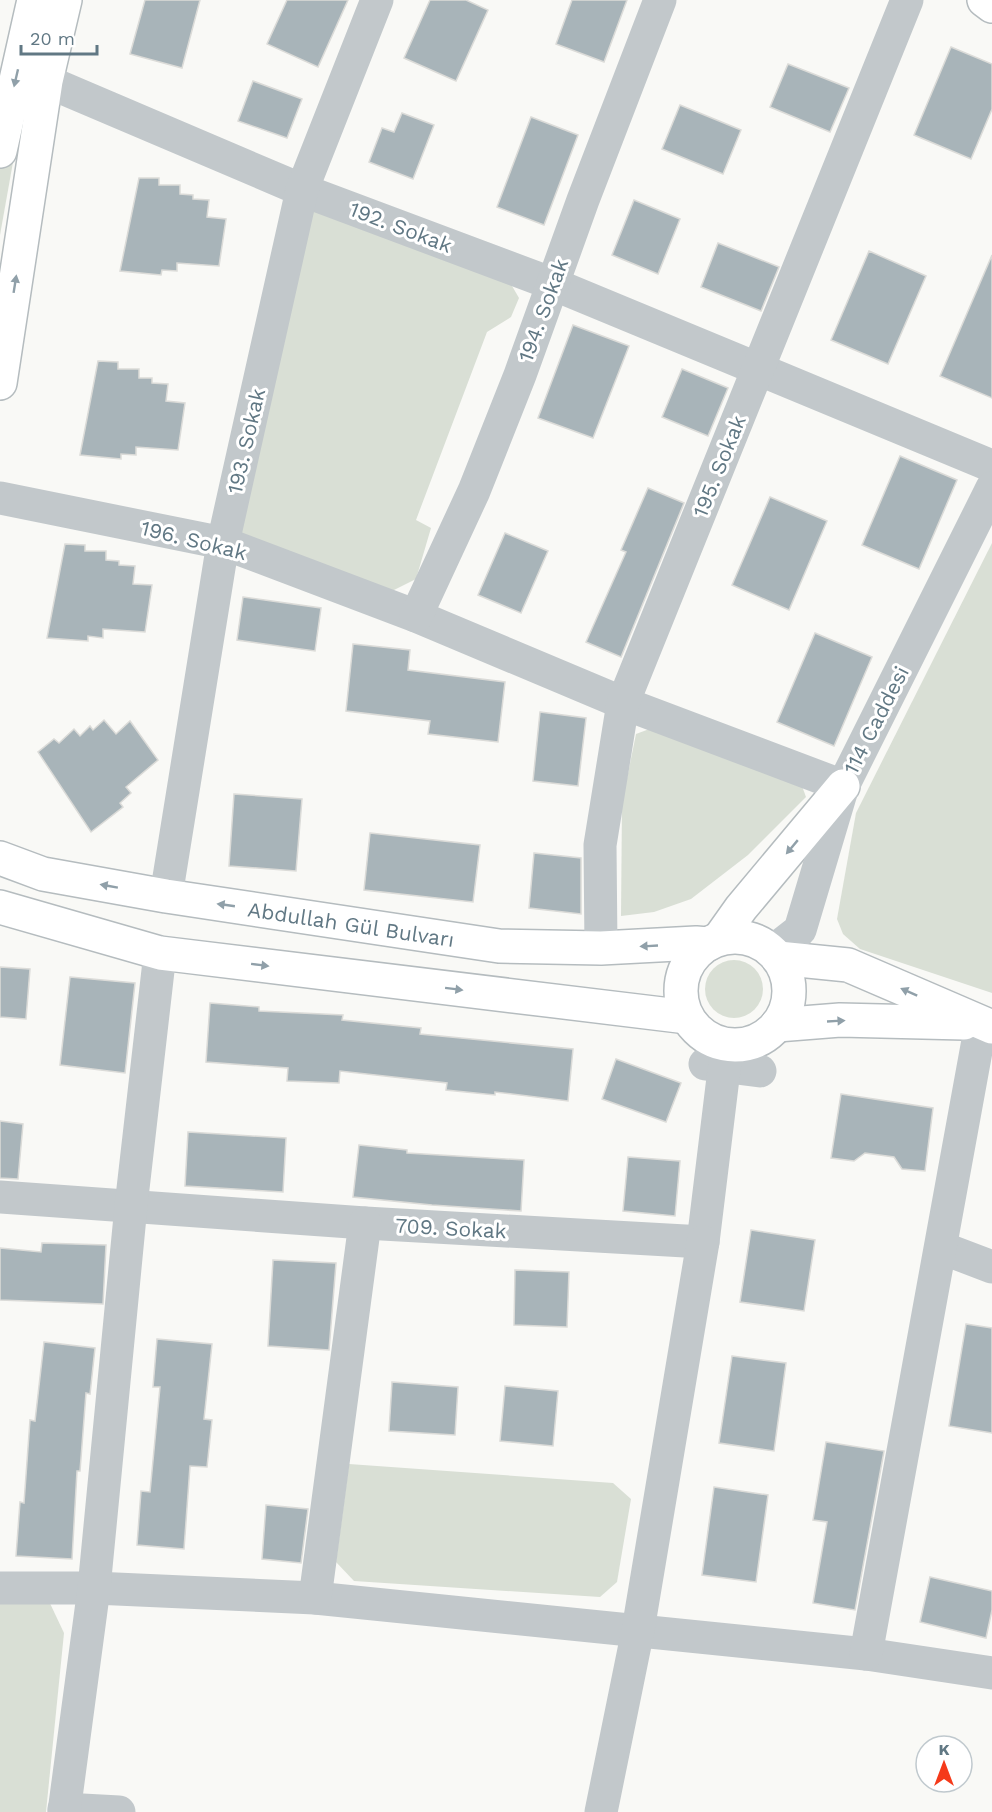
<svg xmlns="http://www.w3.org/2000/svg" width="992" height="1812" font-family="'Work Sans',sans-serif">
	<rect width="100%" height="100%" fill="#f9f9f6"/>
	<g fill="#d9dfd5">
		<path d="M20,123L0,235V160Z"/>
		<path d="M306,195L504,272L519,298L511,317L487,332L416,520L431,528L416,579L390,592L240,536Z"/>
		<path d="M992,543V993L860,949L843,934L837,919L856,813Z"/>
		<path d="M652,728L802,786L806,797L748,855L691,899L654,912L621,916L622,803L636,734Z"/>
		<circle cx="734" cy="989" r="29"/>
		<path d="M349,1464L613,1483L631,1499L617,1582L600,1597L354,1581L336,1562Z"/>
		<path d="M0,1597H47L64,1633L46,1812H0Z"/>
	</g>
	<g fill="#a8b4b9" stroke="#dbdbd8" stroke-width="1.5">
		<path d="M145,0H200L182,68L130,54Z"/>
		<path d="M287,0H348L318,67L267,44Z"/>
		<path d="M430,0H466L488,10L456,81L404,58Z"/>
		<path d="M572,0H627L604,62L556,44Z"/>
		<path d="M951,47L992,64V109L971,159L914,135Z"/>
		<path d="M788,64L849,88L830,132L770,107Z"/>
		<path d="M253,81L302,99L287,138L238,121Z"/>
		<path d="M680,105L741,130L723,174L662,149Z"/>
		<path d="M402,113L434,125L413,179L369,162L382,128L394,132Z"/>
		<path d="M531,117L578,135L544,225L497,207Z"/>
		<path d="M139,178H159V185H180V194L193,195V199L209,200L207,217L226,219L219,266L177,263V271L162,270L161,275L120,271Z"/>
		<path d="M634,200L680,219L658,274L612,255Z"/>
		<path d="M718,243L779,267L761,311L701,287Z"/>
		<path d="M869,251L926,276L888,364L831,340Z"/>
		<path d="M992,255V398L940,376Z"/>
		<path d="M573,325L629,346L593,438L538,418Z"/>
		<path d="M98,361L118,362V369H139V378H152V383L168,384L166,401L185,403L178,450L136,447V455L121,454V459L80,455Z"/>
		<path d="M682,369L728,388L708,436L662,417Z"/>
		<path d="M900,456L957,480L919,569L862,545Z"/>
		<path d="M648,488L684,503L621,657L586,642L626,552L621,550Z"/>
		<path d="M770,497L827,521L789,610L732,585Z"/>
		<path d="M505,533L548,551L521,613L478,595Z"/>
		<path d="M65,544L85,545V551H106V560L119,561V565L135,566L133,584L152,585L145,632L103,629V638L88,636V641L47,638Z"/>
		<path d="M243,597L321,608L315,651L237,640Z"/>
		<path d="M815,633L872,657L834,746L777,722Z"/>
		<path d="M353,644L410,650L408,670L505,682L498,742L428,734L430,721L346,711Z"/>
		<path d="M540,712L586,718L578,786L533,781Z"/>
		<path d="M104,720L116,734L130,721L158,760L126,787L131,793L120,803L123,807L91,832L38,752L54,739L59,743L74,729L80,736L90,726L93,730Z"/>
		<path d="M234,794L302,799L296,871L229,866Z"/>
		<path d="M370,833L480,845L473,902L364,890Z"/>
		<path d="M534,853L581,858V914L529,908Z"/>
		<path d="M0,967L30,969L26,1019L0,1017Z"/>
		<path d="M70,977L135,983L125,1073L60,1065Z"/>
		<path d="M210,1003L259,1007V1011L343,1015L342,1020L421,1028L420,1034L573,1049L568,1101L495,1092V1095L446,1090L447,1083L340,1071L339,1083L287,1081L288,1068L206,1062Z"/>
		<path d="M616,1059L681,1083L666,1122L602,1099Z"/>
		<path d="M841,1094L933,1108L925,1171L902,1169L894,1157L865,1153L854,1161L831,1158Z"/>
		<path d="M0,1121L23,1124L18,1179L0,1178Z"/>
		<path d="M188,1132L286,1138L283,1192L185,1186Z"/>
		<path d="M359,1145L407,1150V1153L524,1160L521,1211L432,1205L353,1197Z"/>
		<path d="M628,1157L680,1161L675,1216L623,1211Z"/>
		<path d="M751,1230L815,1240L804,1311L740,1302Z"/>
		<path d="M42,1243L106,1245L103,1304L0,1300V1248L41,1252Z"/>
		<path d="M273,1260L336,1263L329,1350L268,1346Z"/>
		<path d="M515,1270L569,1272L567,1327L514,1325Z"/>
		<path d="M966,1324L992,1328V1433L949,1426Z"/>
		<path d="M157,1339L212,1344L204,1419L212,1420L207,1467L190,1466L184,1549L137,1545L141,1491L150,1492L160,1387H153Z"/>
		<path d="M44,1342L95,1348L90,1394L86,1393L80,1471H77L72,1559L16,1556L20,1502L24,1503L30,1420L35,1421Z"/>
		<path d="M732,1356L786,1363L774,1451L719,1443Z"/>
		<path d="M392,1382L458,1387L455,1435L389,1431Z"/>
		<path d="M505,1386L558,1391L553,1446L500,1441Z"/>
		<path d="M826,1442L884,1451L855,1610L813,1603L827,1522L813,1520Z"/>
		<path d="M714,1487L768,1495L756,1582L702,1575Z"/>
		<path d="M266,1505L308,1509L301,1563L262,1559Z"/>
		<path d="M930,1577L992,1591V1610L986,1638L920,1622Z"/>
	</g>
	<g fill="none" stroke-linecap="round" stroke-linejoin="round">
		<g stroke="#b5bcbf" stroke-width="36">
			<g id="major">
				<path d="M984,0L992,6"/>
				<path d="M0,151L34,0"/>
				<path d="M0,383L46,81L65,0"/>
				<path id="s1" d="M0,858L43,874L166,896L499,946L601,948L696,943L708,944"/>
				<path d="M0,907L160,953L687,1017"/>
				<circle cx="735" cy="991" r="54"/>
				<path d="M719,939L741,908L843,786"/>
				<path d="M778,958L848,965L992,1027"/>
				<path d="M777,1025L840,1020L964,1023"/>
			</g>
		</g>
		<g stroke="#c2c8cb" stroke-width="33">
			<path d="M46,81L302,190L553,284L992,466"/>
			<path d="M0,498L223,543L416,616L623,703L843,786"/>
			<path d="M416,616L474,491L520,375L583,200L660,0"/>
			<path d="M166,896L223,543L302,190L377,0"/>
			<path d="M601,948L600,845L623,703L907,0"/>
			<path d="M772,952L800,930L843,786L992,488"/>
			<path d="M705,1064L760,1071"/>
			<path d="M0,1197L365,1223L703,1242L727,1045"/>
			<path d="M942,1248L992,1267"/>
			<path d="M0,1588H94L315,1598L866,1654L992,1673"/>
			<path d="M315,1598L365,1223"/>
			<path d="M866,1654L981,1024"/>
			<path d="M64,1809L119,1812"/>
			<path d="M64,1812L94,1588L131,1206L160,953"/>
			<path d="M601,1812L638,1630L703,1242"/>
		</g>
		<use href="#major" stroke="#fff" stroke-width="33"/>
	</g>
	<defs><path id="oneway-solid" d="M-6-.8H1V-3.2L6.5 0L1 3.2V.8H-6Z" transform="scale(1.5)"/></defs>
	<g fill="#90a0a9">
		<use href="#oneway-solid" transform="translate(16 78) rotate(103)"/>
		<use href="#oneway-solid" transform="translate(15 284) rotate(-81)"/>
		<use href="#oneway-solid" transform="translate(792 847) rotate(130)"/>
		<use href="#oneway-solid" transform="translate(109 886) rotate(-170)"/>
		<use href="#oneway-solid" transform="translate(226 905) rotate(-172)"/>
		<use href="#oneway-solid" transform="translate(649 946) rotate(177)"/>
		<use href="#oneway-solid" transform="translate(260 965) rotate(7)"/>
		<use href="#oneway-solid" transform="translate(454 989) rotate(7)"/>
		<use href="#oneway-solid" transform="translate(909 992) rotate(-156)"/>
		<use href="#oneway-solid" transform="translate(836 1021) rotate(-3)"/>
	</g>
	<g text-anchor="middle" dominant-baseline="central" stroke-width="6" stroke-linejoin="round" paint-order="stroke">
		<g font-size="21" fill="#617884" stroke="#fff">
			<text transform="translate(401 227) rotate(21)">192. Sokak</text>
			<text transform="translate(543 310) rotate(-70)">194. Sokak</text>
			<text transform="translate(246 441) rotate(-77)">193. Sokak</text>
			<text transform="translate(719 466) rotate(-68)">195. Sokak</text>
			<text transform="translate(194 540) rotate(14)">196. Sokak</text>
			<text transform="translate(876 720) rotate(-63)">114 Caddesi</text>
			<text stroke="none"><textPath href="#s1" startOffset="358">Abdullah Gül Bulvarı</textPath></text>
			<text transform="translate(451 1228) rotate(3)">709. Sokak</text>
		</g>
	</g>
	<g transform="translate(944 1764)"><circle r="28" fill="#ffffff" stroke="#c0c9ce" stroke-width="1.5"/>
	<path d="M0-4.5L10 22L0 15L-10 22Z" fill="#f53a1a"/>
	<text y="-9" font-size="16" font-weight="bold" text-anchor="middle" fill="#617884">K</text>
	</g>
	<path d="M21 45v9h76v-9" fill="none" stroke="#617884" stroke-width="3"/>
	<text x="30" y="45" font-size="18" fill="#617884" stroke="#ffffff" stroke-width="4.5" paint-order="stroke">20 m</text>
</svg>
